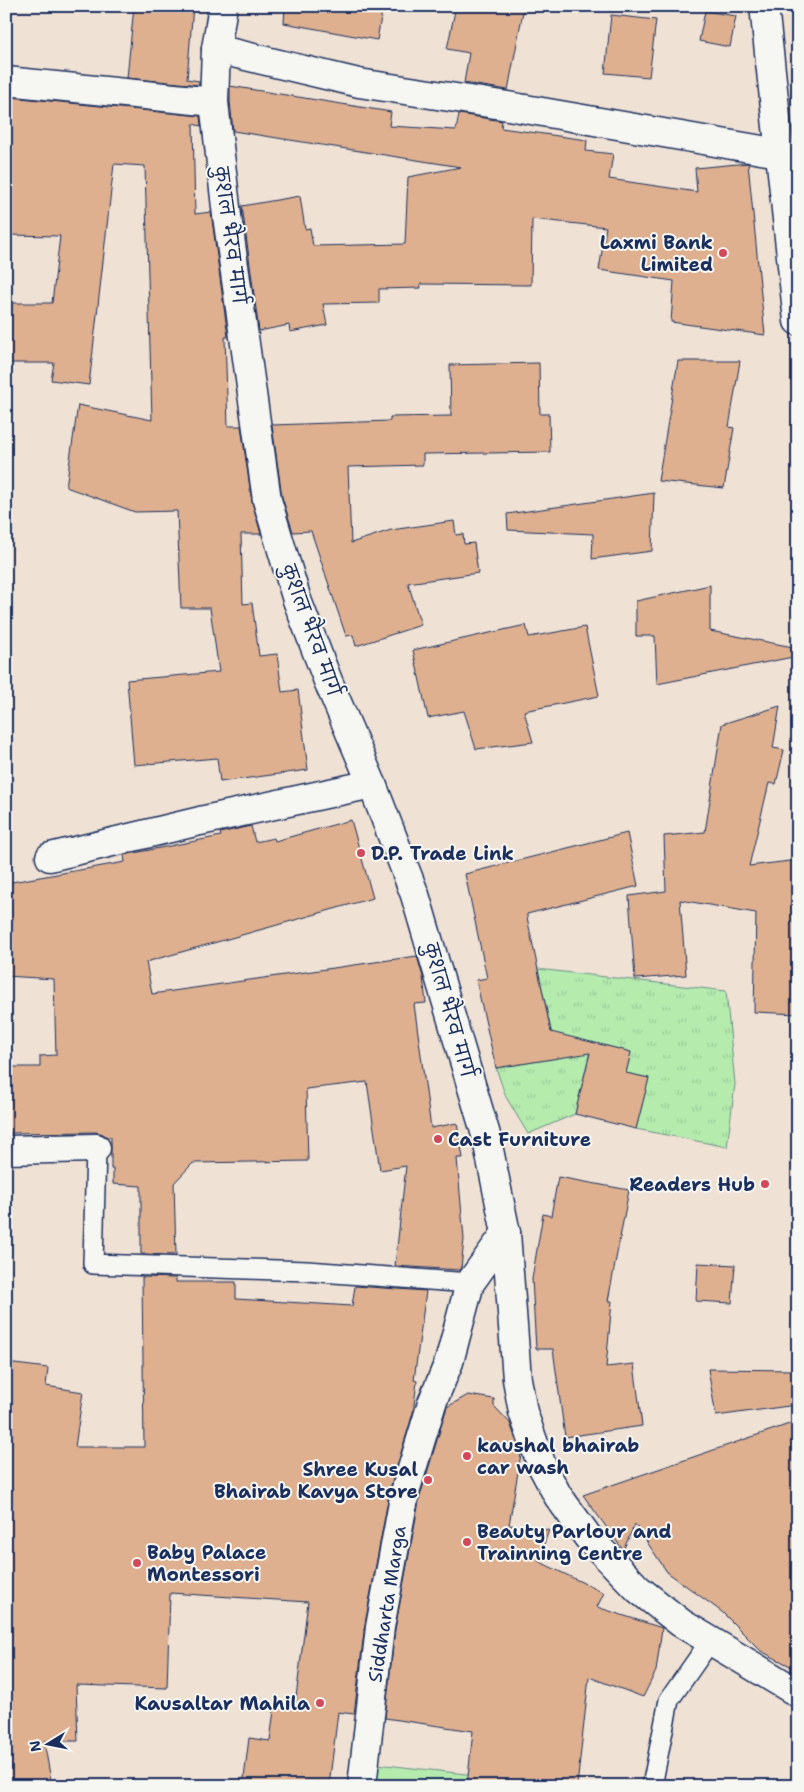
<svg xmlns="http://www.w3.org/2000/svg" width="804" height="1792" font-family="'Shantell Sans','Playpen Sans Deva',sans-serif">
	<defs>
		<pattern id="grass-tufts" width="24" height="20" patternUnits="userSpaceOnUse" patternTransform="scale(1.25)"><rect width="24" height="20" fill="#b5ecae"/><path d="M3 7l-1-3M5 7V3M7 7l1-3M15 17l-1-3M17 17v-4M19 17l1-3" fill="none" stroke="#9bcb98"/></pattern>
	</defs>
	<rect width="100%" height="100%" fill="#efe1d4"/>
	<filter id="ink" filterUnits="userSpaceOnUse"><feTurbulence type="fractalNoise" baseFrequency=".02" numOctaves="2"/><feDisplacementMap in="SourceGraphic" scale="10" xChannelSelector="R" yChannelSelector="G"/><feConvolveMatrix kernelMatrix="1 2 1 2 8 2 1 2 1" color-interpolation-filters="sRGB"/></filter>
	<g filter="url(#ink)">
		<path fill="url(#grass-tufts)" stroke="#688e86" d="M538,969L726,991L735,1084L727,1147L636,1129L649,1078L626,1073L631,1052L592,1042L575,1114L528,1134L506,1097L496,1068L557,1058Z"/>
		<path fill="#b5ecae" stroke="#688e86" d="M377,1764L492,1777L526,1786H376Z"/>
		<g fill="#deb08f" stroke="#1b2f5e">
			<path d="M134,6H193L187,79L199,81V85L127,78Z"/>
			<path d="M285,6H383L377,40L284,23Z"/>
			<path d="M456,6H524L508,90L464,83L469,53L447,49Z"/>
			<path d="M705,11L736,16L730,47L699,41Z"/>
			<path d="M611,15L656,20L649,77L605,73Z"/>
			<path d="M230,86L391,112L389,126L456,130L459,114L502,121L501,128L587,140L586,151L613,154L609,179L697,192L695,168L748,163L765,335L671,322L674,281L599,270L606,227L532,219L531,285L420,284L421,288L379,289V303L323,304L327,325L290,332L289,325L259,331L242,206L300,196L305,229L310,228L313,246L405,244L408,177L461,167L233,131L230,101Z"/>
			<path d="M10,97L200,116L201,126L193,124L195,214L211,212L228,337H225L228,426H241L252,502L261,534H241L243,604L252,603L259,656L277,654L282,692L298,690L308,770L220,782L217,758L134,765L127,680L219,672L210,608H181L177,511L135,512L66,487L78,405L152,420L145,166L114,164L89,385L51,380L54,363H6V303H52L60,236L6,235V152Z"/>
			<path d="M678,361H740L729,427L734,428L724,488L658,481Z"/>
			<path d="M539,363L540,414H549L550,452L423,454V465L348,467L351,543L391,530L454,521L456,535L463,534L464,544L474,543L478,573L408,583L421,625L356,646L353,635L346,636L311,531L293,532L282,497L272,425L390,421V417L451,416L450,365Z"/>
			<path d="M654,493L652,551L592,559L593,534L508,530L507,514Z"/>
			<path d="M710,585V631L798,648V656L657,684L655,636H636V601Z"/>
			<path d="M526,625L529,637L585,627L599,696L524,711L533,742L476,749L464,711L428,718L413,650Z"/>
			<path d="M780,706L773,748L784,750L776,784L769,783L749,866L798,860V1014L754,1012L756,913L680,900L686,975L635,979L629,896L666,891L664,836L705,832L722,724Z"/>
			<path d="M351,820L373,898L146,962L152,994L417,956L423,977L426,1003L414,1004L431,1128L457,1123L463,1158H457L464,1239L461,1269L460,1270L395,1266L406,1166L380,1170L367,1082L306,1089L308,1161L193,1163L174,1183L176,1255L141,1254V1186L113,1184V1169H111V1137H107L103,1134L96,1132L6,1133V1067H40V1056L56,1055L54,979L6,976V883L125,862L124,855L221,836L220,833L251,826L255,842L274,838L275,841Z"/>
			<path d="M627,833L638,886L527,914V917L551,1032L631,1052L626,1073L649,1078L636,1129L575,1114L590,1053L496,1068L476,980L487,978L465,874Z"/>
			<path d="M558,1177L629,1190L608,1301H612L606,1367L634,1364L642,1426L565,1437L553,1349H536L532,1279L543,1214L551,1216Z"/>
			<path d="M698,1263L735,1265L732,1303L696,1301Z"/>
			<path d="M142,1277L176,1278V1282H236V1299L352,1306L355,1286L426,1291L414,1380L417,1381L413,1413L390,1489L365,1624L354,1714L338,1712L329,1786H243L249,1738L270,1741L275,1702L295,1705L308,1602L170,1593L167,1688L76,1685L78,1741H44L52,1786H6V1522H8L11,1423H6V1363L48,1368L46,1386L83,1392L75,1447H144Z"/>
			<path d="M708,1369L792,1370L796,1405L716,1416Z"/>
			<path d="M468,1395L494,1399V1406L510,1423L521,1454L509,1525L549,1530L538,1561L604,1593L597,1607L662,1628L656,1671L643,1697L589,1677L577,1786H467L473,1731L385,1718L395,1629L420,1496L447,1407Z"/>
			<path d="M798,1421V1670L761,1651L722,1612L667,1572L635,1524L623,1550L583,1495Z"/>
		</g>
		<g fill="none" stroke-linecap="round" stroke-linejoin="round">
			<g stroke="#1b2f5e" stroke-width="22">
				<g id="lane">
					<path d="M96,1148L93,1264L307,1271L470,1283"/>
					<path d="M652,1786L669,1700L711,1640"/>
				</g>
			</g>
			<g stroke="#1b2f5e" stroke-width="31">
				<g id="street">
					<path d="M223,6L216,49L214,102L227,216L267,500L297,600L328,681L372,784L415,895L486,1135L506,1233L517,1379L523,1412L532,1438L542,1466L558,1496L588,1537L638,1589L681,1623L798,1693"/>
					<path d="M764,6L798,321"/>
					<path d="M216,49L359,83L508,106L779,153"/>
					<path d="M6,81L214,102"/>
					<path d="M50,857L200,821L372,784"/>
					<path d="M6,1150L96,1148"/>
					<path d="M362,1786L380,1627L405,1492L432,1403L449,1362L470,1283L506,1233"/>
				</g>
			</g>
			<use href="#lane" stroke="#f6f6f2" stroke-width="19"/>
			<use href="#street" stroke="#f6f6f2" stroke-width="28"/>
		</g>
	</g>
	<g fill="#d1495b" stroke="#f6f6f2" stroke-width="2">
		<circle cx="723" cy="253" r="5"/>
		<circle cx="361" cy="853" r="5"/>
		<circle cx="438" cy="1139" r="5"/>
		<circle cx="765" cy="1184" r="5"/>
		<circle cx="467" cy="1456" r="5"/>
		<circle cx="428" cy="1480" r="5"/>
		<circle cx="467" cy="1542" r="5"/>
		<circle cx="137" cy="1563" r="5"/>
		<circle cx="320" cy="1703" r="5"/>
	</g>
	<g text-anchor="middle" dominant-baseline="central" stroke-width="4" stroke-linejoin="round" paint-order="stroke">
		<g font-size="19" fill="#1b2f5e" stroke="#f6f6f2">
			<text transform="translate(230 235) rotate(82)">कुशल‌ भैरव मार्ग</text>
			<text transform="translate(311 630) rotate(70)">कुशल‌ भैरव मार्ग</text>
			<text transform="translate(449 1010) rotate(74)">कुशल‌ भैरव मार्ग</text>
			<text transform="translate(387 1604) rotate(-81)">Siddharta Marga</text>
		</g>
		<g font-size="19" font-weight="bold" fill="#1b2f5e" stroke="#f6f6f2" text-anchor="start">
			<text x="713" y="242" text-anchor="end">Laxmi Bank<tspan x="713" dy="22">Limited</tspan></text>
			<text x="371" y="853">D.P. Trade Link</text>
			<text x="448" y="1139">Cast Furniture</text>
			<text x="755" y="1184" text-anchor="end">Readers Hub</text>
			<text x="477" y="1445">kaushal bhairab<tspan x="477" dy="22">car wash</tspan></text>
			<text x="418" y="1469" text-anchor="end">Shree Kusal<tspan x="418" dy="22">Bhairab Kavya Store</tspan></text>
			<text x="477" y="1531">Beauty Parlour and<tspan x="477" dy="22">Trainning Centre</tspan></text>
			<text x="147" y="1552">Baby Palace<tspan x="147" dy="22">Montessori</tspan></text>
			<text x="310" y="1703" text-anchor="end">Kausaltar Mahila</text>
		</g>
	</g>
	<rect width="804" height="1792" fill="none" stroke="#f6f6f2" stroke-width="25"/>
	<rect x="12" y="12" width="779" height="1767" fill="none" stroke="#1b2f5e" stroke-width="2" filter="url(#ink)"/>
	<g transform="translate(48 1744) rotate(260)" stroke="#f6f6f2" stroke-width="4" paint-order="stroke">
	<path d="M0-4L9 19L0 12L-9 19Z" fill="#1b2f5e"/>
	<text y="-8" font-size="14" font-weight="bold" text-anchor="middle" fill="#1b2f5e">N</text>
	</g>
</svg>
